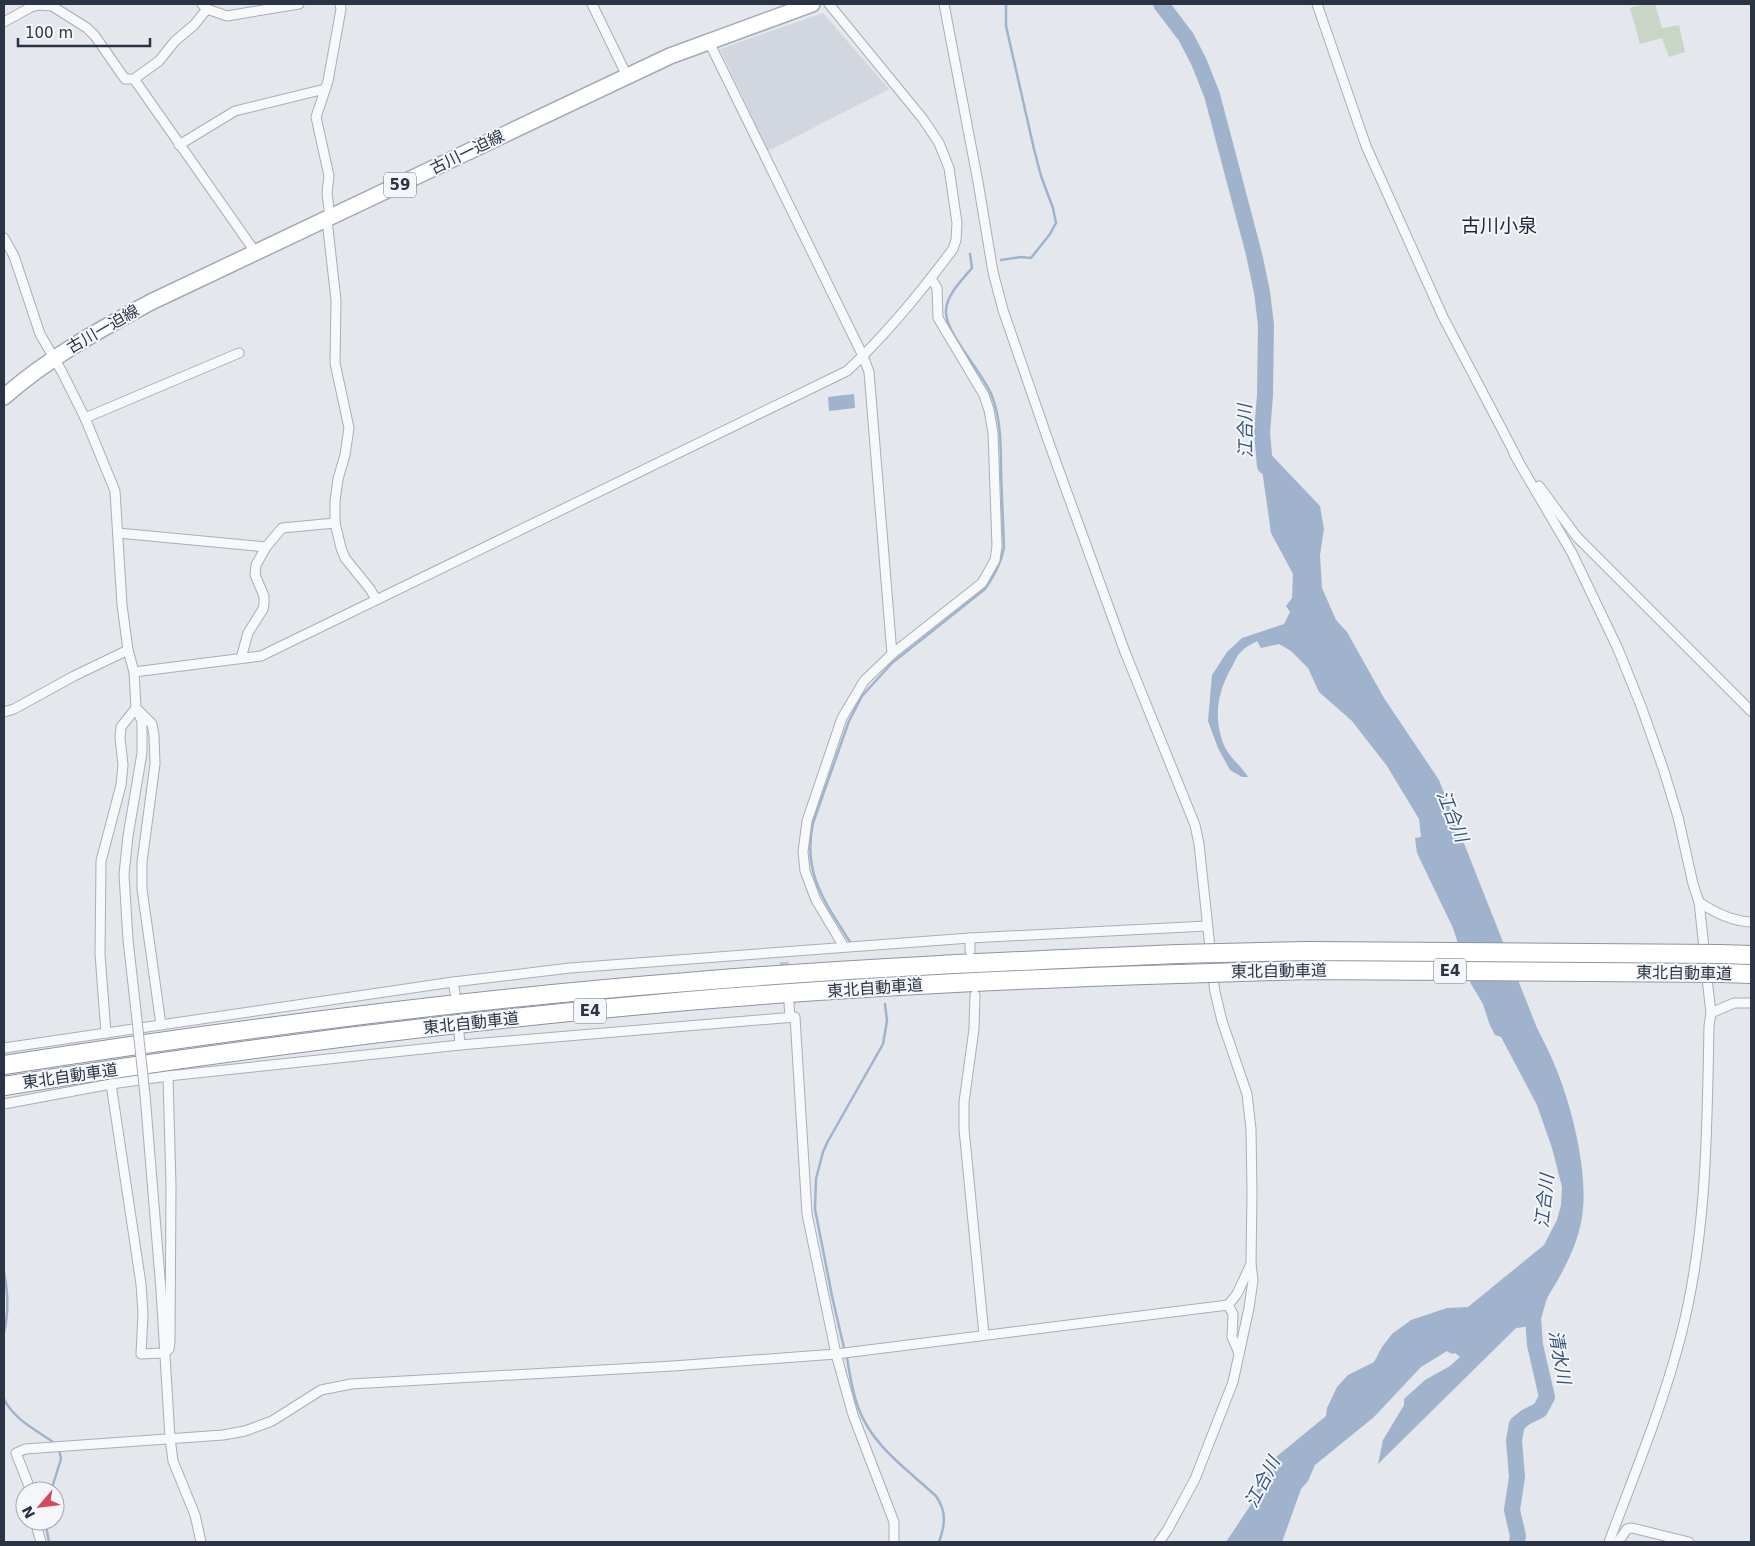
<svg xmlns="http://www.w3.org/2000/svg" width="1755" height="1546" font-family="'DejaVu Sans','Noto Sans JP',sans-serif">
	<rect width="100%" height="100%" fill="#e4e7ec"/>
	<path fill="#d2d6de" d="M823,13L889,89L768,151L720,49Z"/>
	<path fill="#c9d6c5" d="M1645,4H1655L1662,28L1679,25L1685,52L1669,57L1662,38L1640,44L1630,8Z"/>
	<g fill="#9fb4cc">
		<path d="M854,394L855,408L829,411L828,397Z"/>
		<path d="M1258,441L1320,506L1324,529L1320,555L1322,588L1336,620L1347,632L1384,698L1439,780L1537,1028C1543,1040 1550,1053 1555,1066C1571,1103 1587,1168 1583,1208C1581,1238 1566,1267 1550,1293C1541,1309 1538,1328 1516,1328L1378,1464L1383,1440L1404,1405V1399L1425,1380L1450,1366L1460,1357L1455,1353L1452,1354L1447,1351L1421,1367L1374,1417L1315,1465L1308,1481L1301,1489L1282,1542H1226L1252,1503L1258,1486L1276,1457L1326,1416L1327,1408L1337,1387L1348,1375L1374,1362L1382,1347L1392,1334L1411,1320L1447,1308L1468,1307L1544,1245L1557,1220L1561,1205L1562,1187L1552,1148L1537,1105L1501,1037L1495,1035L1489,1023L1483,1004L1471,984L1453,928L1417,853L1415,838L1421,837L1419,819L1387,766L1352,721L1319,692L1308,668L1291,651L1279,644L1261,648L1257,641C1252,644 1245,647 1241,652C1237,655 1235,661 1233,665C1218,690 1213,715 1223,743C1229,758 1241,765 1248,777H1242L1230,770L1218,748L1208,721L1212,675L1227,652L1242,638L1284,624L1290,612L1286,606L1292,598L1293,574L1271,533Z"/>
	</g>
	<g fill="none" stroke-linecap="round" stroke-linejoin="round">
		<g stroke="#9fb4cc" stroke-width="2.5">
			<path d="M1001,260L1021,257L1031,258L1050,234L1056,223L1053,208L1041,176L1034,149L1006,26V4"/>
			<path d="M850,942C825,902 802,873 813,823L849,721L862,696L892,663L985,589C994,576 1001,564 1004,548C1003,523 1002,497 1001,472C1001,446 1001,420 992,396C983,373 947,335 946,313C945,296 962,280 972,268L970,254"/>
			<path d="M4,1272C8,1292 9,1312 4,1332"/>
			<path d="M844,1348L832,1296L815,1209L816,1179L823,1152L828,1141L883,1044L887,1021L885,1004"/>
			<path d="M847,1358C850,1375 852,1391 858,1407C872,1446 907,1469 936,1496C947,1512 945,1525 939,1542"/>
			<path d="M4,1399C14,1420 38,1431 56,1444"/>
			<path d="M51,1491L61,1459L59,1449"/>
			<path d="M45,1521L49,1542"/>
		</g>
		<g stroke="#9fb4cc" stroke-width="16">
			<path d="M1161,4L1186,37L1199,62L1212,95L1254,254L1262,292L1266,325L1265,395L1262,433L1265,466"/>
			<path d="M1517,1542L1518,1536L1512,1510L1517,1477L1514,1440L1517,1424L1526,1417L1540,1410L1547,1397L1535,1345L1533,1318L1538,1300"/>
		</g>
		<path stroke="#bfc3cb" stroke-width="9" stroke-dasharray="9 4.5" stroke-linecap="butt" d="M784,962L786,978"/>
		<g stroke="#a9aeb7" stroke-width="11">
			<g id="minor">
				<path d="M202,4L207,9L227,16L299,4"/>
				<path d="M592,4L627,76"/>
				<path d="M944,4L978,182L993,272L1003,310L1049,443L1125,652L1195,825L1199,844L1211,957"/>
				<path d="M1317,4L1366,146L1443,317L1517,458"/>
				<path d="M4,22L31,7L39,5L52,6L87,28L95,36L125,79H134L159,61L175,41L194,25L207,9"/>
				<path d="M709,42L863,356L869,372L892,654"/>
				<path d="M134,79L256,253"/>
				<path d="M179,145L235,111L325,89"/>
				<path d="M330,218L327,193L329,176L316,117L328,81L341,9L340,4"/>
				<path d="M327,220L336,300L335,363L349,428L345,455L338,479L335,501V523L341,548L345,558L370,589L376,599"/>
				<path d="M4,238L14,256L40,334L62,372L85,418L115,491L122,605L128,650L134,672L136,708L142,721V753L128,836L124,874L128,940L136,1011"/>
				<path d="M85,418L239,353"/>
				<path d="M1514,454L1572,553L1618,649L1641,706L1663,768L1678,817L1693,884L1699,902L1705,957"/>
				<path d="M1539,486L1577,537L1751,711"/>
				<path d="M118,533L266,547"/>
				<path d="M241,658L248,633L263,609L264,604V596L255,575L256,565L266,547L282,528L335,523"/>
				<path d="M134,672L261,656L847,371C887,334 921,292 953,249L956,240L957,223L949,168L939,143L923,119L829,4"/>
				<path d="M4,712L14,709L74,676L128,650"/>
				<path d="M1699,902C1715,913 1731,921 1751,922"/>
				<path d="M970,938V951"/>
				<path d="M844,947L816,900L805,871L803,852L807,821L842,718L864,681L892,654L982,583L995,560L997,546L993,433L989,410L984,395L938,318L937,288L931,278"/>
				<path d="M453,982L455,993"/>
				<path d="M975,995L974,1029L964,1102V1129L984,1335"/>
				<path d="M789,1003L790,1017"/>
				<path d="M1711,1013L1734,1003H1751"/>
				<path d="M106,1033L100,954L101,861L121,785L123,765L120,738L121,727L136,708L152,724L154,735L155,764L142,862V889L161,1025"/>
				<path d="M459,1033L460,1045"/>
				<path d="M4,1048L453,982L570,968L970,938L1207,926"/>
				<path d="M111,1084L168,1076L460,1045L795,1017L807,1214L836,1354L853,1415L894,1522V1542"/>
				<path d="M145,1095L161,1290L170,1438L173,1461L195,1515L201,1542"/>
				<path d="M4,1104L111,1084L141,1284L143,1314L141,1354L164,1353L169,1349L170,1342L171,1186L168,1076"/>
				<path d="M1239,1353L1232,1337L1233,1314L1228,1305L1237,1294L1251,1264"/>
				<path d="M31,1491L16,1453L25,1449L223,1435L245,1431L272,1421L321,1390L351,1384L673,1366L836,1354L1228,1305"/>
				<path d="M35,1521L41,1542"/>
				<path d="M1159,1542L1168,1529L1195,1479L1233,1382L1249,1308L1253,1280L1251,1264L1252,1193L1251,1129L1247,1094L1222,1021L1215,992L1212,970"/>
				<path d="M1609,1542C1634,1475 1662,1408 1680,1339C1707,1237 1707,1130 1709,1026L1711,1013L1706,970"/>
				<path d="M1618,1542L1627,1529L1632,1528L1689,1542"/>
			</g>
		</g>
		<g stroke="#a3abb8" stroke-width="18">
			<path id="primary" d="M4,397C48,358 99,330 151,302L670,56L812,4"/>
		</g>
		<g stroke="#8b94a3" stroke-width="20">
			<g id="motorway">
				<path d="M1720,954L1751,955"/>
				<path d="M1722,973L1751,974"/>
				<path d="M4,1065C230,1030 458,1000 687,982C850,968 1014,961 1178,954"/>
				<path d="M4,1086C230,1050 458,1021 687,1001C851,987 1015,979 1179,974"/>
			</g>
		</g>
		<use href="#minor" stroke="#f7f8fa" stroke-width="9"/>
		<use href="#primary" stroke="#fff" stroke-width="15"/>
		<use href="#motorway" stroke="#fff" stroke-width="18"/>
		<g stroke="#a9aeb7" stroke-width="11" stroke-linecap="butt">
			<path id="minor-bridge" d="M136,1011L145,1095"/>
		</g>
		<g stroke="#8b94a3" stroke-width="20" stroke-linecap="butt">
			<g id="motorway-bridge">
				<path d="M1178,954L1308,951L1720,954"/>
				<path d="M1179,974L1308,970L1722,973"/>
			</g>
		</g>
		<use href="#minor-bridge" stroke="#f7f8fa" stroke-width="9"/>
		<use href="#motorway-bridge" stroke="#fff" stroke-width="18"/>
	</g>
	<g text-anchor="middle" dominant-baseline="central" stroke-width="4" stroke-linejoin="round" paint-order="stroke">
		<g fill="#f4f6f9" stroke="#676e7b" stroke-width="1">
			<rect x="384" y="172.5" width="32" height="25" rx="4"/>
			<rect x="1434" y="958.5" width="32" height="25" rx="4"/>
			<rect x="574" y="998.5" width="32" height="25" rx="4"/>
		</g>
		<g font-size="15" font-weight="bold" fill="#2b3445">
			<text x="400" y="185">59</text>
			<text x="1450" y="971">E4</text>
			<text x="590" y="1011">E4</text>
		</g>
		<g font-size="16" fill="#2b3445" stroke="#f4f6f9">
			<text transform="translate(467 152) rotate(-26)">古川一迫線</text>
			<text transform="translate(103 329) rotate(-30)">古川一迫線</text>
			<text transform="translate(1279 971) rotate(-1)">東北自動車道</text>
			<text transform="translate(1684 973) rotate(1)">東北自動車道</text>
			<text transform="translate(875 988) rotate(-4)">東北自動車道</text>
			<text transform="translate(471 1023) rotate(-6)">東北自動車道</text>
			<text transform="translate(70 1076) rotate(-8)">東北自動車道</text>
		</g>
		<g font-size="18" font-style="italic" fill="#34527a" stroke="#f4f6f9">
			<text transform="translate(1245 431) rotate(-91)">江合川</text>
			<text transform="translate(1453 816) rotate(68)">江合川</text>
			<text transform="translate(1544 1201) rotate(-84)">江合川</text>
			<text transform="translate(1560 1357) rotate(80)">清水川</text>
			<text transform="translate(1262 1482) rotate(-63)">江合川</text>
		</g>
		<g font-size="19" fill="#1d2536" stroke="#f4f6f9">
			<text x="1499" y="225">古川小泉</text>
		</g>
	</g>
	<rect width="1755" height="1546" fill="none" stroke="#2b3445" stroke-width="10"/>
	<g transform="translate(40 1506) rotate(242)"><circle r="24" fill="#f4f6f9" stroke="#a4a8b1"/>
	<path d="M0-4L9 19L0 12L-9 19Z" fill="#d1495b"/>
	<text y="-8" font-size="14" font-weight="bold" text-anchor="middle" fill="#2b3445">N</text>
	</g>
	<path d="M18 38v8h132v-8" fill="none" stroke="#2b3445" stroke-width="2.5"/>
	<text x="25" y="38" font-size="15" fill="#2b3445" stroke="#f4f6f9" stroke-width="4" paint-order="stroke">100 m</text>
</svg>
